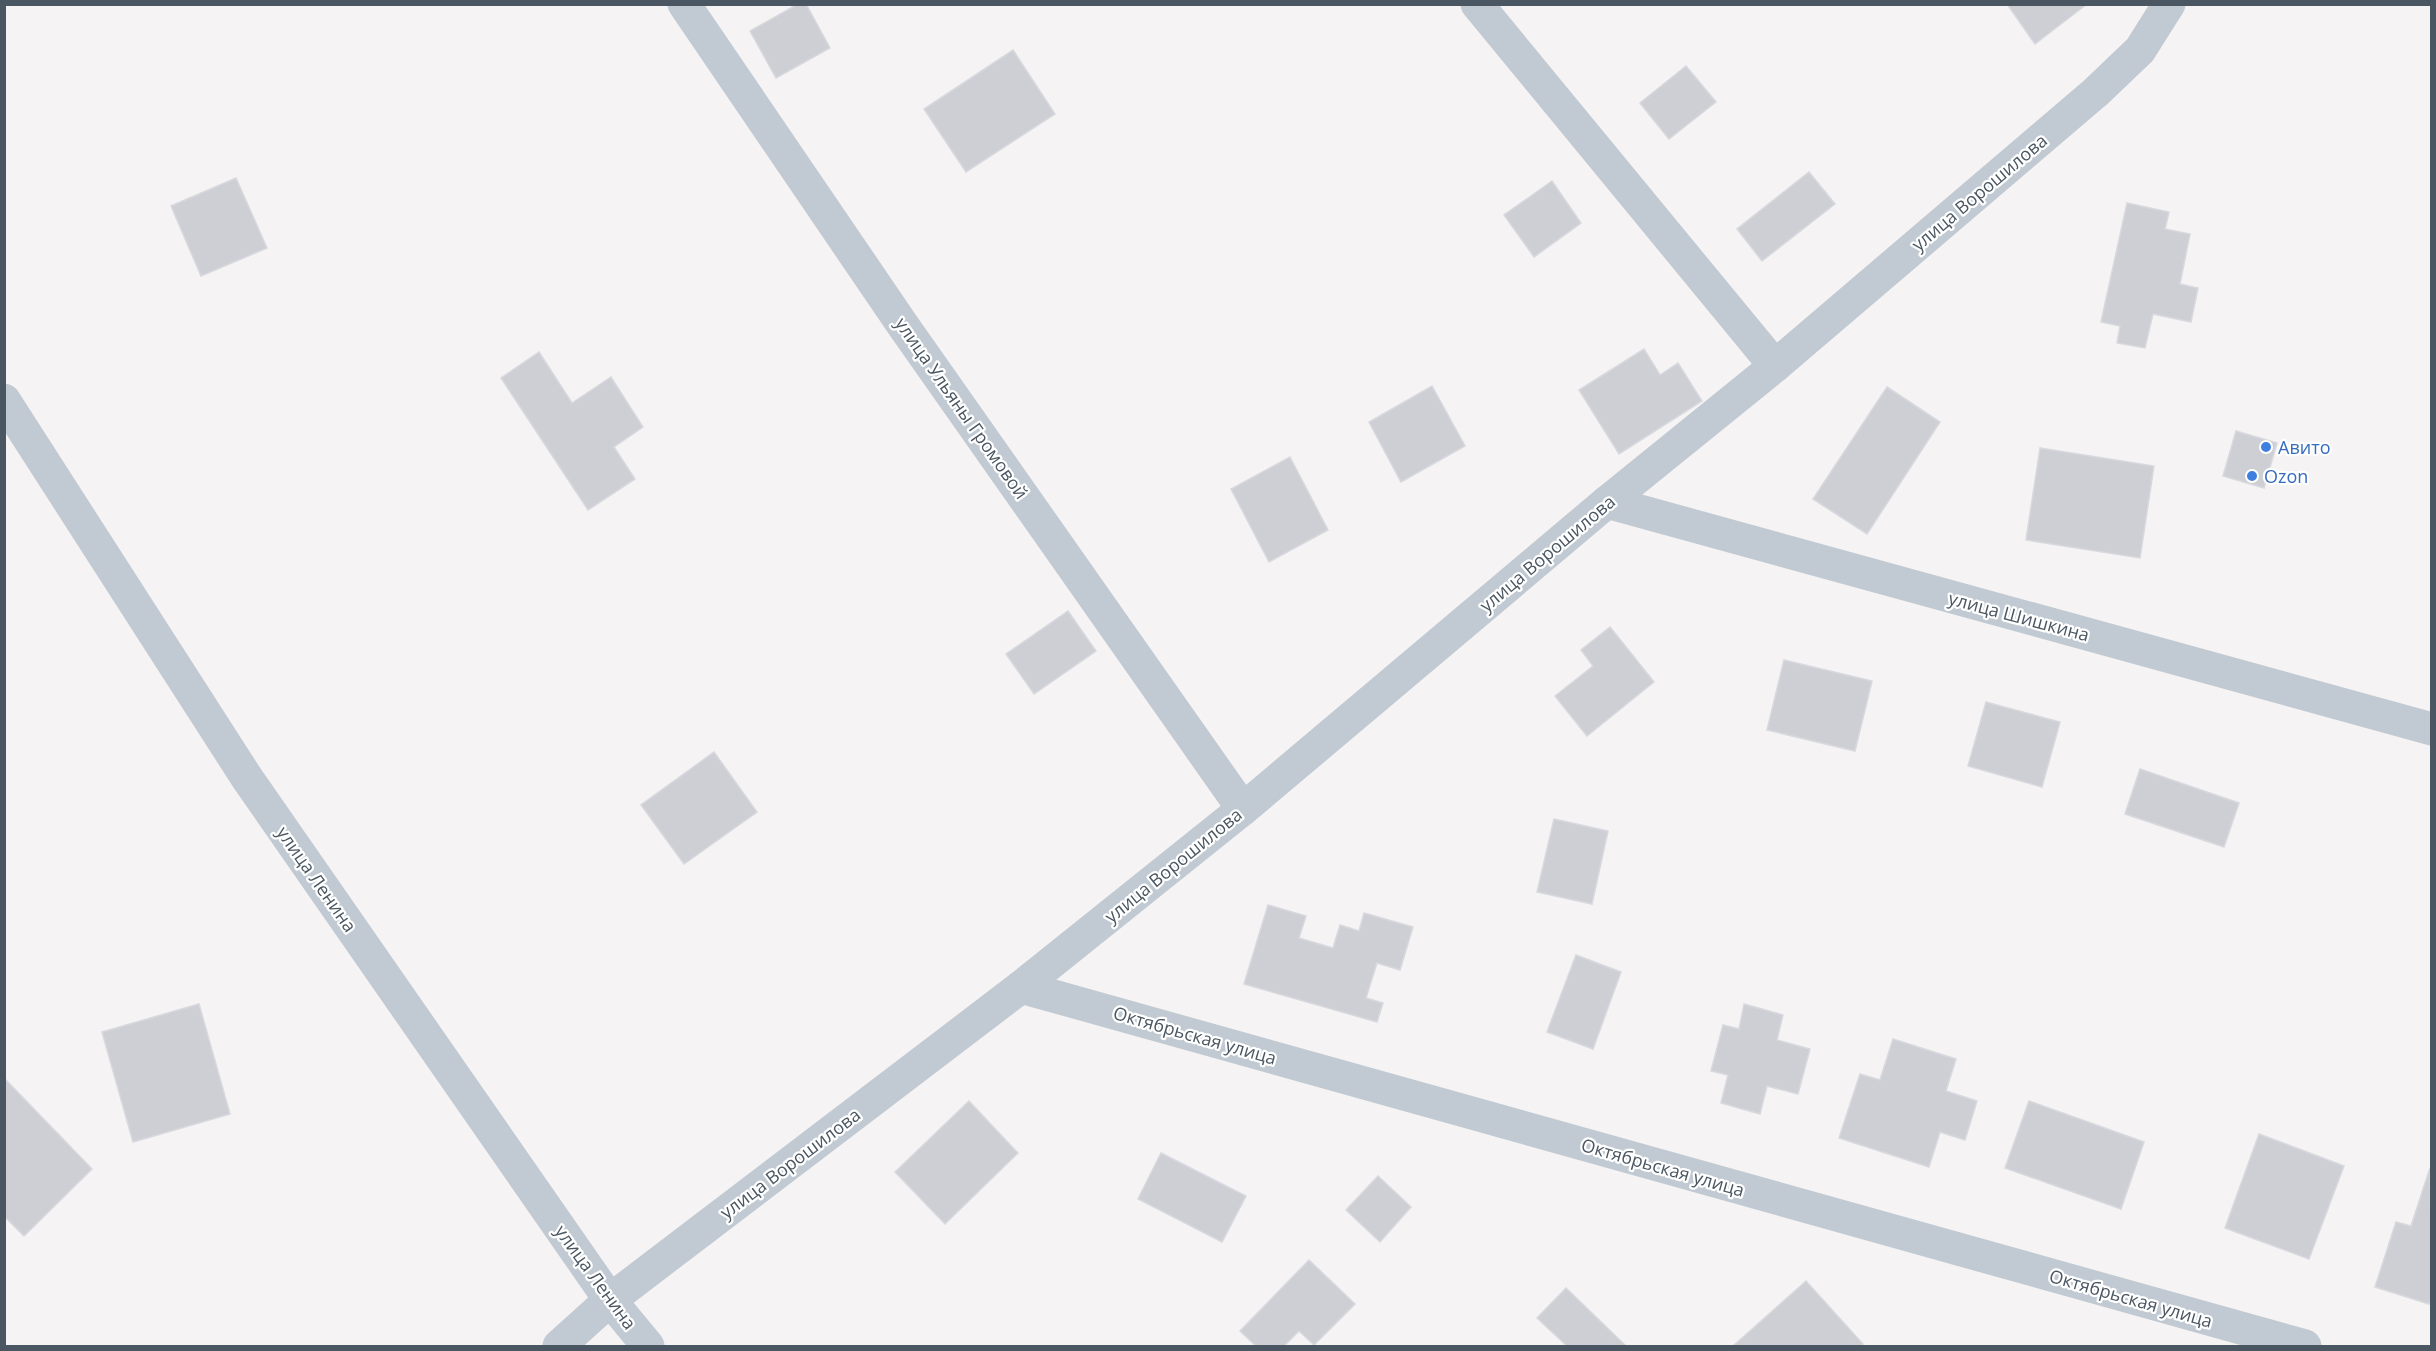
<svg xmlns="http://www.w3.org/2000/svg" width="2436" height="1351" font-family="'Open Sans',sans-serif">
	<rect width="100%" height="100%" fill="#f5f3f3"/>
	<g fill="#cdcfd5" stroke="#d7d9de" stroke-width="1.5">
		<path d="M798,4H806L830,48L776,78L750,31Z"/>
		<path d="M2007,4H2087L2035,44Z"/>
		<path d="M1013,50L1055,114L966,172L924,109Z"/>
		<path d="M1686,66L1716,102L1669,139L1640,103Z"/>
		<path d="M1809,172L1835,204L1762,261L1737,229Z"/>
		<path d="M236,178L267,248L201,276L171,206Z"/>
		<path d="M1552,181L1581,223L1534,257L1504,215Z"/>
		<path d="M2127,203L2169,212L2165,229L2190,234L2180,284L2198,288L2191,322L2153,314L2145,348L2117,343L2120,326L2101,322Z"/>
		<path d="M1644,349L1660,375L1678,363L1702,401L1619,454L1579,390Z"/>
		<path d="M539,352L572,403L611,377L643,427L614,447L635,479L588,510L501,378Z"/>
		<path d="M1432,386L1465,446L1401,482L1369,422Z"/>
		<path d="M1887,387L1940,422L1867,534L1813,499Z"/>
		<path d="M2236,431L2277,443L2264,488L2223,476Z"/>
		<path d="M2040,448L2154,466L2140,558L2026,540Z"/>
		<path d="M1290,457L1328,530L1269,562L1231,489Z"/>
		<path d="M1068,611L1096,651L1034,694L1006,654Z"/>
		<path d="M1610,627L1654,682L1587,736L1555,696L1593,666L1581,650Z"/>
		<path d="M1784,660L1872,681L1855,751L1767,730Z"/>
		<path d="M1986,702L2060,722L2042,787L1968,766Z"/>
		<path d="M714,752L757,812L684,864L641,805Z"/>
		<path d="M2140,769L2239,803L2224,847L2125,814Z"/>
		<path d="M1554,819L1608,831L1592,904L1537,892Z"/>
		<path d="M1268,905L1306,916L1299,938L1333,948L1340,925L1359,931L1364,913L1413,927L1400,970L1377,963L1366,998L1383,1003L1377,1022L1244,984Z"/>
		<path d="M1576,955L1621,972L1593,1049L1547,1032Z"/>
		<path d="M199,1004L230,1114L133,1142L102,1032Z"/>
		<path d="M1744,1004L1783,1015L1777,1040L1810,1049L1798,1094L1767,1086L1760,1114L1721,1103L1728,1075L1711,1071L1723,1025L1739,1029Z"/>
		<path d="M1893,1039L1956,1059L1946,1091L1977,1101L1965,1140L1940,1132L1929,1167L1839,1138L1860,1074L1880,1080Z"/>
		<path d="M5,1079L92,1169L24,1236L4,1216Z"/>
		<path d="M969,1101L1018,1153L945,1224L895,1172Z"/>
		<path d="M2029,1101L2144,1142L2121,1209L2005,1168Z"/>
		<path d="M2259,1134L2344,1166L2309,1259L2225,1228Z"/>
		<path d="M1161,1153L1246,1196L1222,1242L1138,1199Z"/>
		<path d="M2430,1168L2432,1298L2429,1304L2375,1287L2396,1222L2411,1226Z"/>
		<path d="M1378,1176L1411,1207L1380,1242L1346,1210Z"/>
		<path d="M1309,1260L1355,1304L1314,1345L1299,1331L1284,1346H1256L1240,1331Z"/>
		<path d="M1806,1281L1863,1344L1860,1346H1733Z"/>
		<path d="M1566,1288L1626,1346H1567L1537,1318Z"/>
	</g>
	<g fill="none" stroke-linecap="round" stroke-linejoin="round">
		<g stroke="#c1cad2" stroke-width="33">
			<path d="M684,4L902,324L1243,809"/>
			<path d="M1477,4L1775,366"/>
			<path d="M4,400L247,778L610,1300L648,1346"/>
			<path d="M1607,502L2432,729"/>
			<path d="M1021,987L2305,1346"/>
			<path d="M559,1346L610,1300L1021,987L1243,809L1607,502L1775,366L2096,92L2140,50L2169,4"/>
		</g>
	</g>
	<g fill="#3f7fe0" stroke="#fff" stroke-width="2">
		<circle cx="2266" cy="447" r="6"/>
		<circle cx="2252" cy="476" r="6"/>
	</g>
	<g text-anchor="middle" dominant-baseline="central" stroke-width="4.5" stroke-linejoin="round" paint-order="stroke">
		<g font-size="18" fill="#4a5661" stroke="#fff">
			<text transform="translate(1979 192) rotate(-40)">улица Ворошилова</text>
			<text transform="translate(962 408) rotate(55)">улица Ульяны Громовой</text>
			<text transform="translate(1547 553) rotate(-40)">улица Ворошилова</text>
			<text transform="translate(2019 616) rotate(15)">улица Шишкина</text>
			<text transform="translate(1173 865) rotate(-39)">улица Ворошилова</text>
			<text transform="translate(317 879) rotate(55)">улица Ленина</text>
			<text transform="translate(1195 1035) rotate(16)">Октябрьская улица</text>
			<text transform="translate(790 1163) rotate(-37)">улица Ворошилова</text>
			<text transform="translate(1663 1167) rotate(16)">Октябрьская улица</text>
			<text transform="translate(596 1277) rotate(54)">улица Ленина</text>
			<text transform="translate(2131 1298) rotate(16)">Октябрьская улица</text>
		</g>
		<g font-size="18" fill="#366cbe" stroke="#fff" text-anchor="start">
			<text x="2278" y="447">Авито</text>
			<text x="2264" y="476">Ozon</text>
		</g>
	</g>
	<rect width="2436" height="1351" fill="none" stroke="#4a5661" stroke-width="12"/>
</svg>
